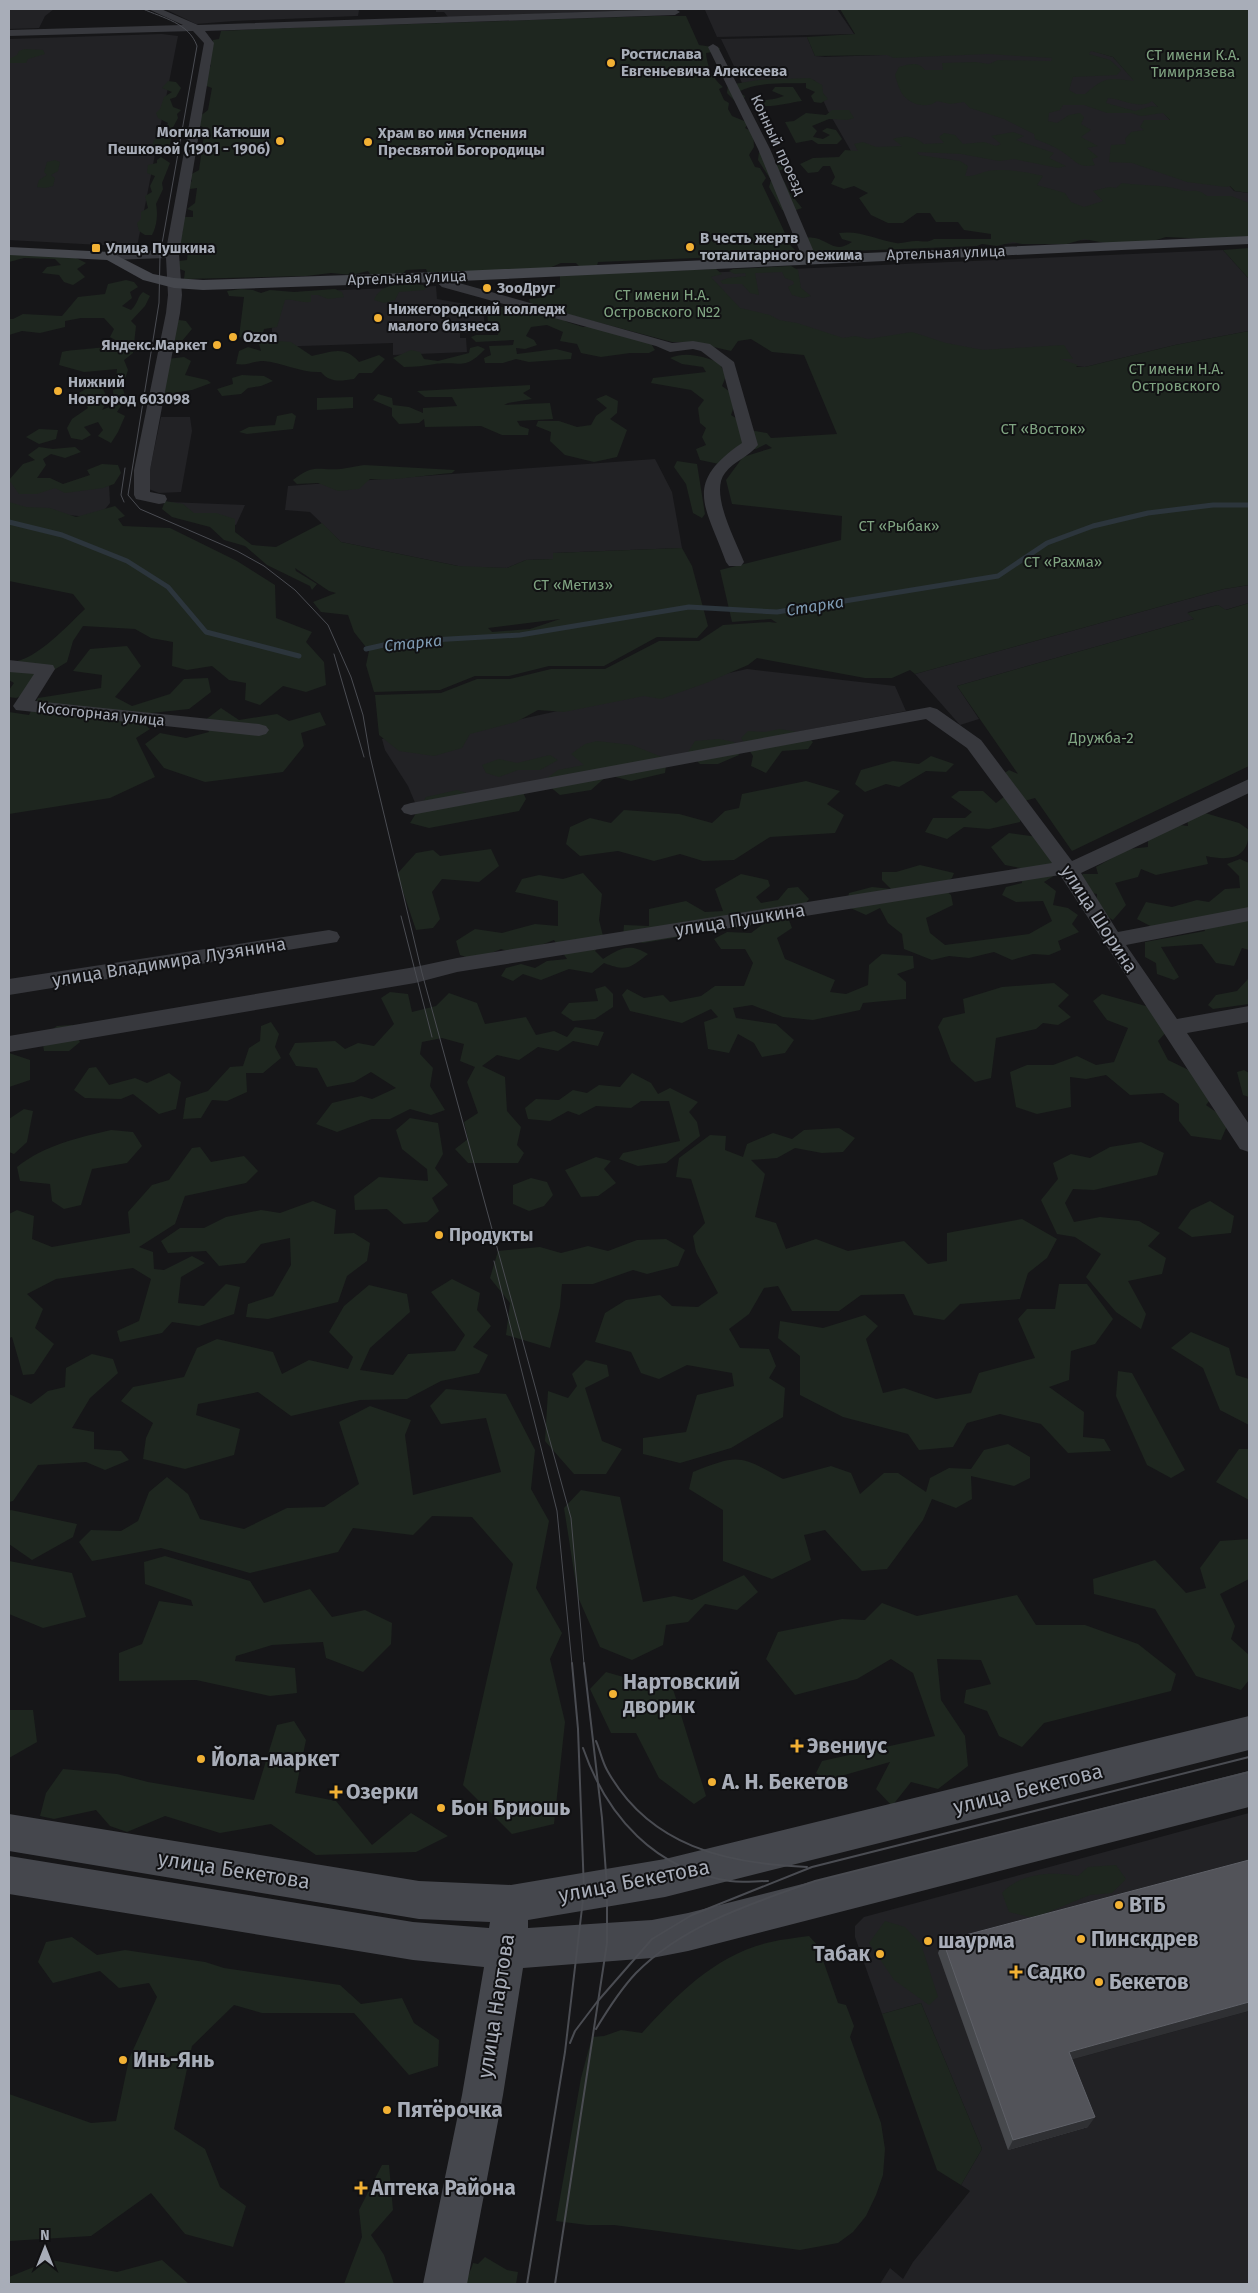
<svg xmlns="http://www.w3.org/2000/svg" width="1258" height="2293" font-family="'Fira Sans',sans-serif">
	<rect width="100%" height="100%" fill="#161618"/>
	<g fill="#222225">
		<path d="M9,9H54L45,16L39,28L9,29Z"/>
		<path d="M175,9H358L359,10L358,16L234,21L196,24L167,10Z"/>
		<path d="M436,9H676L448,17L444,12H436Z"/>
		<path d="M692,9H837L854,34L717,37L705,10Z"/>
		<path d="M162,34L178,36L137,247L9,240V39Z"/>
		<path d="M807,37L815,56L825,57L1083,48L1113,57L1234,191L1249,193V232L1004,244L962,196L855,158L828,111L814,80L742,83L721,39Z"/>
		<path d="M1223,250L1249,279V331L1175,345L1085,367L843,341L739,311L701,273Z"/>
		<path d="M436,286L437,299L483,307L485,329H489L490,332L460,333V338H466L467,352L393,355V343L271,347L274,293Z"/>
		<path d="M161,417H190L192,431L181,492L159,493L146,488Z"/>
		<path d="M655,459L672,492L682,548L553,553L554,559L526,560L507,568L463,567L341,542L310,512L285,510L288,486Z"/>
		<path d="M9,479L47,484H109L110,503L98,518L9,509Z"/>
		<path d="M167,502L245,505L236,525L183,512Z"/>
		<path d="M1249,585V603L1225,610L1218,605L1188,612L1194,619L957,686L979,719L960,725L915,674L1224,589Z"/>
		<path d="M747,669L895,686L906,711L416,805L408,786L385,750L382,739L398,734H454Z"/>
		<path d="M1249,1813V1871L1063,2062L1249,2011V2284H880L890,2268L903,2279L913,2262L970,2191L961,2185L982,2149L921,2003L882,2014L855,1937V1926L864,1917Z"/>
	</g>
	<g fill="#1e261f" fill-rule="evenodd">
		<path d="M840,9H1249V193L1235,191L1230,186L1226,187L1187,182L1132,163L1109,162L1111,145L1126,144L1125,139L1131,132L1144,130L1140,127L1144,120H1170L1163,113L1141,116L1131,113H1107L1084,105H1063L1060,110L1049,113L1048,121L1057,123L1069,115L1080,113L1084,117L1081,124L1091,130L1081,137L1098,146L1087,148L1098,157L1092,159L1095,165C1079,169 1076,161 1064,153C1056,147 1045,143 1035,139L1034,134L1004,119L970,108L964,102L950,104L937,101C927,109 911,105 903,95C899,90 897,81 895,75L899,67C909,64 918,61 925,70H943L942,63L975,62L989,64L998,60L1051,61L1052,58L988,54L894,58L887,55L815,56L807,37L855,34ZM1091,51L1113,57L1134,81C1108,78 1106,76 1085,94H1076L1069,90L1073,77L1117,75L1121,70L1110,60L1089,54ZM1108,98C1122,99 1140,110 1152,101L1158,107L1152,106L1135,111L1106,103Z"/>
		<path d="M654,16H686L699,45L720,48L719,51L706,53C707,66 712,78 723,87L719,89L724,100L729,103L728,109L732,116L749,123L745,128L753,132L754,147L749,155L755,167L760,168L766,178L762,184L791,246L797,252L794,254L598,262L597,266L580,267L576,263H561L547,269L509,271L491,270L476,274L429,276L426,269L406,270L401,276L372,277L368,271L352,275L331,273L306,276L184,279L185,271L177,268L179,261L187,260L188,249L180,247L175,240L183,232L177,221L184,217H193V211L187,209L195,203L197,188L190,189L188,184L192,181L190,175L199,170L205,128L200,126L199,117L208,110L212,88L204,85L206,69L211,66L209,62L213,40L219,39L221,31L259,29V27C269,26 278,29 287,28C317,26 348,25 379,22L381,25Z"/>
		<path d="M25,49L43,50L45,54L28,59L26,63H9V59L17,55L19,51Z"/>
		<path d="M810,78L822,85L823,93L828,99L821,103L814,102L811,96L815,92L806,88V83C784,84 758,81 738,92L745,96L743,101H735L727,93L728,85L758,80Z"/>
		<path d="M168,81L176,82L181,88L176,97L170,99L173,107L181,110L177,114L178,118L172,129L174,132L169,134L171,138L169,150L160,151L152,148L154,140L161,136L156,133L158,129L166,127L168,123L158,118L156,113L160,109L164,97L172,92L162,88Z"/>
		<path d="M775,87H793L802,101C787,103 765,110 751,103C763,99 771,101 784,96L772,91Z"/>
		<path d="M832,110H849L854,118L847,120L829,119L812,126L817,131L813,137L823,139L830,135L822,131L827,128L836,130L842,139L837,144H818L812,140L796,143L785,122L794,121L806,113L826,115Z"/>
		<path d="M1013,132L1024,136L1016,140L1054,153L1049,158L1066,166L1058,168L1014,159L999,161L961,154L917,152L919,155L960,161L968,166L965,176C974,177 979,173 988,171C1003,168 1029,172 1043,176L1037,185L1065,193L1071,202L1084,207L1103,201L1093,191L1109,187L1116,188L1122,183C1143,186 1161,184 1181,190C1193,193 1196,187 1207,196H1231L1249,203V236L1210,239L1166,237L1150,242L1105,243L1084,239L1067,244H1022L1013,242L997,246L982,244L977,246L826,252L810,251L804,237C810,238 816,237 821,240C834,246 838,251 852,242L842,239L839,233C860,230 877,240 896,243C902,244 909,241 916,241C923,241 927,243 934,239H991V234L964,230L958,222H936L930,213H917L903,223H888L871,215L859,198L868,193L854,186L844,189L831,184L835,177L830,166H823L818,172L808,173L800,164L813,158L839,157L845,150L858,151L854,144L863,142L876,147L902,146L893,139C905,135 914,136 924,144L944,143L939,137L944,133L955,135L963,144L984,142L996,146L1001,144L991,136Z"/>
		<path d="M766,151L772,153L775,163L793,166L790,169L780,170L776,178L784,181L790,193L802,208L793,211L782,210L769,187L771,180L758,160L759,152Z"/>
		<path d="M161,157L170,163L162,183L163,189L156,204C158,214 157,226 152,235H145L139,231L137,223L141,219V212L148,208L145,196L152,192L150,186L155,176L147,173L148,165L157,163V160Z"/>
		<path d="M55,160L60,162L58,171L51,175L55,178L53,186L45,188L37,187L39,180L47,175L44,172L47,162Z"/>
		<path d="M1249,248V279L1223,250Z"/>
		<path d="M9,254L70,255L86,263L77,269L85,277L73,285L64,282L59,275L42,273L47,267L61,265L55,259L24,258L9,262Z"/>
		<path d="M791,266L798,270L801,288L811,296L803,298L792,295L788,287L794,284L793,281L785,278L782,272L755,273L759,295L750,293L742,284H723L720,281L728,278L746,276L745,273L735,274L729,271L733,269Z"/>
		<path d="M716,269L722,274L711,277L740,308L770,315L779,320L797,323L843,338L855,336L868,339L912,332L946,343L983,350L1064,345L1073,359H1060L1078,365L1076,367H1085L1175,345L1249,331V585L1224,589L915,674L910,670L892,678H865L757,658L748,665L706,683L661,699L644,696L564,712L538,710L516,722L470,734L462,748L434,756L399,751L379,735L375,695L441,693L477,679H510L551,669H605L659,641H699L723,625L769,622L777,623L771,619L732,622L720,570L841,540L842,516L732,504L726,480L743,457L772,448L766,444L756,449H739L719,464L700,460L696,449L706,445L702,437L706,428L700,423L698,408L704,400L691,390L651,383L653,378L706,372L703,367L682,364L670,358C687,351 703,357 719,362L726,376L722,386L733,394L734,406L731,415L739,420L743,429L767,433L771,438L837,434L804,355L772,352L751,339L738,341L731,351L692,342H672L529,304L530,303L529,299L539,298L560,287V275Z"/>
		<path d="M126,280L134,282L138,287L130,292L132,298L122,306L131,310C138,304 137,297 143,292L150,296L145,306L131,321L136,326L133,353L124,360L128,370L124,382L116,381L117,369L84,372L59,365L62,352C78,348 107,350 119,342L110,337L114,329L104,318H81L65,321V327L40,333L22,331L9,335V319H13L23,314L62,316L78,297L105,294L108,284Z"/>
		<path d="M418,284L427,286L424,290L399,292L395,300L384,303L374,300C381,282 401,285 418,284Z"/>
		<path d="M241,289L253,290L261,293L270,290L294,292L335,289L342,292L344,297L328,299L318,295H311V302C300,303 294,299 285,300L277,327L264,329L262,336L251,340L239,337L244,297L229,296L227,291Z"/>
		<path d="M509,306L530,308L559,316L567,322L583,327H598L647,337L655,350L649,353H630L601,357L581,353L577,344L560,341L563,332L547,325L531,327L526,336L534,340L537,345L525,349L516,348L517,354L556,349L572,353L571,359L529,362L516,359L503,363H485L484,358L491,355L489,346L513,345L514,340L476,342L471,337L476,335H498L499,330L488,325L487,309Z"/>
		<path d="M179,320L186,321L192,329L182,341L170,343L166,323Z"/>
		<path d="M264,340L291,342L312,356C332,352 344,345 359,362L379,355L385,359L372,373H359L354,379C341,381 330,383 321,372C300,373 282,362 263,361C253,361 248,366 236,364L239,351L248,347L261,351L259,344Z"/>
		<path d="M478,346L485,349C465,371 459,361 435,364C424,366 415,367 404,367L393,358L411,350L420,352L424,359L438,361L469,353L470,348Z"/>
		<path d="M184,357L191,361L185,375L207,380L211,383L192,390L179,392L178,401L169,404L153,400L163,385L155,366L159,360Z"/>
		<path d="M242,375L264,376L273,381L261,386L248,388L241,394L222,396L217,389L233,384L232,378Z"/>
		<path d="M530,385V389L523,393L532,399L508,403L504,405L550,403L553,419L517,421L520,426L529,429L528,435H502L481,426L425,427L424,419L419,423L399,424L392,416V408L373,400L378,394L392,398L393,405L409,407L423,413V408L457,406L452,397H425L417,391Z"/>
		<path d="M89,387L103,389L108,400L102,410L114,405L113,390L122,387L126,398L117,412L125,416L118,432L111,443L98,436L103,430L98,422L84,427L91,435L82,440L71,438L67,428L72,419L88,408L79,393Z"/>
		<path d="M606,395L618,401L617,413L610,419L627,430L617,457L594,462L565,455L550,441L551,432L536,426L538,421H559L577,427L591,425L596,416L607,408L596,399Z"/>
		<path d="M353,397V408L317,410V398Z"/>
		<path d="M292,413L296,416L293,429L247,434L239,432L249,427L275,425L277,416Z"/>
		<path d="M39,429L58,430L56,439L39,444L26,437Z"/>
		<path d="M39,447L53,449L75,447L81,452L65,458L51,454L43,459L46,465L37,478H50L63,484L90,475L87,470L102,464L118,465L121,473L114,484L103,488L65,493L55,488L37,494H19L9,480L23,464L35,460L28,455Z"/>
		<path d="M677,461L697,464L705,514L702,518L693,513L686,484L674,467Z"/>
		<path d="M364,465L455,470L452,473C425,475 397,481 370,479L359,489L338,491L318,483L297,484L293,480C315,463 317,471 341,469C349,468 356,466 364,465Z"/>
		<path d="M165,501L183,504L194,513H216L235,519V532L252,545L276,547L322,523L341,542L458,566L507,568L526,560L553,559V553L682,548L692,566L708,626L697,638L657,637L604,666H549L509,676H475L440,690L374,692L366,665L369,651L354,632L348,615L321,612L313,602L336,593L329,591L295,568L296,571L317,584L312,590L310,586L267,565L245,546L224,540L210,527L172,517L162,509ZM560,619L530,629L492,632L488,628Z"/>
		<path d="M9,502L26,507L50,508L76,517L115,506L125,516L118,519L123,526L170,528L237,561L275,585L276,618L312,632L306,642L324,662L326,685L306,692L283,686L260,705L245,700L246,683L229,680L212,666L187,670L172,666L173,642L151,638L135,629L83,626L73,641L67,662L49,673L37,690L16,698L9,697V690L14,683L9,680V661C31,666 69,624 85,609L73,594L9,581Z"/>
		<path d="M1249,603V766L1072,851L1035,798L1024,801L1020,822L989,829L964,827L947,839L925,832L933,818H965L972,812L951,797L959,791H983L996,803L1014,789L1002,775L1009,770L1018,774L957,686L1194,619L1187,613L1218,605L1226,610Z"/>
		<path d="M127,646L141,666L115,697L132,706L170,694L184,679L208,678L211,692L189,709L133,715L150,729L136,738L155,777L110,798L9,814V712L29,715L38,698L101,688L102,675L73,671L90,649Z"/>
		<path d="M221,708L239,720L277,714L289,721L320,712L326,725L301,733L304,746L283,772L205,782L164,768L145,744L160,733L186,738L209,732L204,721Z"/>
		<path d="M780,729L803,733L813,742L808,749L782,751L766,773L751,766L753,756L741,738L748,731L765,732Z"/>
		<path d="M719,739L734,742L739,755L718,764H700L688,752L695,741Z"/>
		<path d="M597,741L632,745L667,759L665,773L631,781L608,775L591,790L560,795L543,781L558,770L584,765L571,754L585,744Z"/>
		<path d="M550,755L558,760L540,770H518L499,777L486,773L482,765L499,759L517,763Z"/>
		<path d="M931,756L954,764L946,772L926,771L899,787L886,784L865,792L855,784L861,770L893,761L919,764Z"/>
		<path d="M806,781L840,791L827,804L844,815L835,833L770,837L734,860L703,861L680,854L654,861L618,851L580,856L566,844L570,827L590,818L611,823L624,810L679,814L712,823L725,811L739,808L742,794Z"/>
		<path d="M457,790L482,798L522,790L526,799L519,811L429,828L410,823L426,797Z"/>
		<path d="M1205,813L1239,823L1249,830C1249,859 1230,861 1206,856L1208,864L1156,875L1141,869L1138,877L1115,883L1126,905L1113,920L1096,910L1097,894L1078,891L1073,885L1083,874H1098L1096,867L1128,849L1148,847V834L1170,824L1188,826L1187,815Z"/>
		<path d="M1009,833L1038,837L1058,851L1052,863L1060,872L1044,882L1056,891L1053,905L1068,908L1078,915L1072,924L1079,932L1058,941L1061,950L1049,955L1033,954L1012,960L994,952L969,958L949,956L932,960L904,949L902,934L888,923L880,908L866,915L846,906L849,893L872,887L891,889L882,880V872H896L920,865L954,873L952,878L940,886L951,895L953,905L926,918L930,933L945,945L1029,934L1052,921L1043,901L1016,902L1002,895L1006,887L1022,883L1020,868L1005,865L991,847Z"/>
		<path d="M491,849L499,866L479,882L442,879L432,892L440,919L433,928L416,930L397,874L416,853L433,850L440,856Z"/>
		<path d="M1240,859L1249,863V950L1242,948L1234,966L1216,963L1202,944L1161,947L1179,977L1174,980L1157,974L1156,963L1145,957V942L1205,931L1201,919L1152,927L1137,919L1146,902L1172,907L1197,900L1209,902L1225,889L1240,888L1239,876L1227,864Z"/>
		<path d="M583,873L602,894L599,920L604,940L595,951L603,959C621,948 629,943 648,954C630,968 627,972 604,963L592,973L569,969L541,980L523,974L513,981L501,976L506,968L521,964L535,968L547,961L567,959L554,940L518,954L501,949L475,960L460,955L456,941L475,929L502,933L535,924L558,926V901L515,892L522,879L539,875L563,879Z"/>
		<path d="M741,874L768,880L770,886L756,897L761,903L778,900L788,888L798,887L809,899L802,908L766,914L750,926L733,928L712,918L690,922L679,937L643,943L623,937L624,925L649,926V909L686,901L705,912L723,911L715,889Z"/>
		<path d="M771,918L789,920L792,928L777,938L785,959L835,980L830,992L846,994L868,985L869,965L882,954L913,956L914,968L897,974L906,982V999L863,1003L860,1010L813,1020L783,1017L752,1005L733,1008L736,1018L776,1024L794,1040L785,1053L762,1057L754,1043L738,1034L729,1053L708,1049L704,1022L718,1017L711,1009L682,1023L630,1011L622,995L627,989L644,998L663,995L670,1002L701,996L715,986H744L753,963L745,949H721L714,939L727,932L751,933Z"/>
		<path d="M1249,978V1004L1213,1009L1208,1005L1216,995L1237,991Z"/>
		<path d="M1054,983L1069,995L1058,1006L1071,1017L1058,1025L1043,1023L1036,1029L996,1038L991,1078L975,1082L951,1061L938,1027L943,1018L965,1013L963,999L1002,987Z"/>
		<path d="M605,986L613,994V1007L595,1019L573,1021L561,1013L569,1003L598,1001L595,989Z"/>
		<path d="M390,992L408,994L412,1012L436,1006L449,993L477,1003L485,1024L526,1017L536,1035L554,1031L567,1037L575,1027L604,1032L598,1046L573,1041L558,1051L538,1047L519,1060L497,1055L482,1066L505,1077L507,1111L521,1127L517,1145L524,1153L518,1163H468L455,1149L468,1139L464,1122L478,1113L467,1082L475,1067L460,1061L464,1044L442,1038L422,1042L420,1054L433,1068L430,1086L445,1110L431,1115L410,1109L390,1119H372L337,1132L316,1124L332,1103L361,1096L372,1099L396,1088L371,1072L354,1082L327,1087L317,1068L296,1066L289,1054L295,1043L335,1041L345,1049L358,1043L374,1046L394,1024L381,998Z"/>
		<path d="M1102,994L1153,1008L1169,1029L1158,1041L1168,1060L1199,1075L1214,1095L1206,1105L1229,1121L1221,1140L1191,1136L1179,1121V1104L1163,1093L1130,1095L1106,1075L1086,1079L1070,1077L1071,1107L1037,1114L1016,1107L1010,1072L1027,1065H1053L1077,1056L1096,1065L1114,1062L1128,1028L1107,1020L1093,1001Z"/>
		<path d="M271,1022L279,1034L275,1047L281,1058L263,1073H246L247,1092L227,1101L212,1100L201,1118L183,1119L186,1098L208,1091L230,1067L243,1066L249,1048L260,1041L261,1026Z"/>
		<path d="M72,1025L80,1042L69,1051H44L42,1037L57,1026Z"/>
		<path d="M9,1053L30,1060V1080L9,1087Z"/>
		<path d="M96,1067L109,1085L135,1078L147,1083L169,1073L181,1082L176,1109L159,1114L133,1094L121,1099L85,1098L74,1090L89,1068Z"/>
		<path d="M1244,1070L1249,1073V1097L1243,1095L1237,1072Z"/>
		<path d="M632,1073L651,1083L658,1094L670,1088L698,1102L689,1112L697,1122L700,1136L666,1163L638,1166L619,1159L623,1153L680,1141L669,1101H641L631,1108L596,1106L579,1115L568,1111L550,1121L528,1119L525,1108L536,1099L559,1100L573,1090L587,1093L599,1085L620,1087Z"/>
		<path d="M24,1109L33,1111L27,1142L14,1154L9,1152V1119Z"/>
		<path d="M410,1118L438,1123L443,1154L435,1168L448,1185L432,1198L439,1211L427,1222L404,1224L387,1209L355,1210L354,1196L379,1177L428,1181L427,1169L402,1149L396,1130Z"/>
		<path d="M839,1128L855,1138L843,1152L822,1153L795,1148L777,1158L751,1160L765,1174L755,1217L776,1223L786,1249L816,1239L848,1251L904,1241L928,1264L947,1261V1233L1022,1219L1057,1239L1047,1258L1028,1273L1020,1299L960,1304L944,1320L914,1315L904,1294L861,1295L839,1311H792L778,1286L764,1288L749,1314L729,1329L740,1348L769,1349L776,1366L769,1378L785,1388L783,1417L731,1448L680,1463L643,1454V1438L686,1432L697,1395L734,1386L732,1373L687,1365L659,1379L641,1373L631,1352L595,1342L605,1313L626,1300L660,1295L672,1306L698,1307L718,1293L696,1252L693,1236L705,1223L691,1179L676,1177L679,1158L710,1135L726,1136L725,1150L743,1157L747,1144L773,1133L792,1139L804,1130Z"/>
		<path d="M111,1130L133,1132L142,1146L127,1163L92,1169L81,1205L64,1209L52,1201L50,1184L20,1181L17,1167C45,1145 77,1138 111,1130Z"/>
		<path d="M1141,1142L1164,1153L1157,1175L1094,1190L1073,1189L1065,1203L1074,1222L1100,1217L1139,1221L1160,1233L1148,1246L1166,1258L1162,1274L1128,1281L1146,1314L1141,1329L1116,1312L1086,1277L1101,1254L1075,1237L1057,1234L1041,1200L1058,1179L1053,1163L1071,1154L1090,1158L1110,1147Z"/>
		<path d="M200,1147L211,1162L244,1156L258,1171L246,1183L185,1196L175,1224L139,1247L153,1252L154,1269L164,1270L192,1256L205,1263L181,1277L178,1303L204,1306L226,1284L240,1287L234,1314L199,1326L172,1322L162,1333L120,1342L117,1331L139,1321L151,1279L133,1268L56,1279L27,1294L43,1309L35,1328L54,1344L34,1374L23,1375L12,1337L9,1338V1214L17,1210L34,1216L32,1239L52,1247L130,1233L128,1212L152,1185L169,1180L192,1148Z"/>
		<path d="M596,1157L611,1161L604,1169L616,1183L598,1196L581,1197L565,1170Z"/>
		<path d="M531,1178L547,1182L553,1195L544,1206L529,1211L513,1204V1185Z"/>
		<path d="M313,1201L336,1210L334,1234L354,1233L370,1243L367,1261L347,1276L338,1302L268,1319L246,1317L248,1304L273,1296L291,1265L290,1238L261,1244L245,1263L219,1266L206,1251L168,1253L161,1241L180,1228H204L226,1217L261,1210L280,1213Z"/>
		<path d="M1210,1201L1234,1216L1231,1233L1192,1237L1178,1228L1191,1210Z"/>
		<path d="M666,1239L685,1250L678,1266L647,1274L633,1270L593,1284H562L560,1307L550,1348L506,1335L510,1303L490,1278L498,1251L540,1247L561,1253L588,1246L608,1251L637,1240Z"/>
		<path d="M452,1279L480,1293L477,1310L491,1326L473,1347L488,1355L479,1373L441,1381L407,1399L360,1400L291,1416L258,1392L198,1404L196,1415L240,1429L234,1455L185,1469L143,1459L146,1438L153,1423L121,1401L133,1387L184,1377L197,1348L217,1339L273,1352L282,1374L309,1360L348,1369L353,1357L329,1332L344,1306L369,1285L407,1294L410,1312L370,1348L360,1370L393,1375L408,1354L455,1351L465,1335L431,1292Z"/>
		<path d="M1059,1284H1087L1113,1319L1095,1344L1071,1351L1069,1380L1049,1387L1084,1412L1083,1437L1104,1439L1111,1451L1068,1453L1041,1424L1000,1414L967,1423L953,1447L919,1450L908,1434L843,1417L800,1395V1356L778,1338L780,1321L823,1328L865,1315L878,1326L866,1339L883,1393L904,1388L936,1399L971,1393L979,1373L1035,1358L1018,1319L1027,1309H1055Z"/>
		<path d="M1191,1332L1229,1348L1236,1375L1249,1379V1425L1220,1410L1203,1368L1171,1348Z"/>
		<path d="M92,1354L113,1359L118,1373L90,1398L72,1428L94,1432V1449L121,1451L129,1460L105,1470L86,1462L38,1465L13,1501L9,1502V1394L31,1404L48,1391L65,1387L66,1368Z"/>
		<path d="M586,1360L607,1365L609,1376L585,1388L602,1441L622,1449L606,1474H574L545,1441L548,1391L568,1398L577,1386L572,1374Z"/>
		<path d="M1118,1371L1132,1373L1185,1470L1171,1478L1147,1465L1116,1396Z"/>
		<path d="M446,1389L506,1394L535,1450L531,1489L549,1521L536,1588L562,1633L550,1659L565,1722L554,1824L512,1834L463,1785L513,1564L472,1517L432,1516L413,1535L353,1528L338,1552L250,1573L161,1548L92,1561L79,1542L91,1530L121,1531L138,1521L149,1492L167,1477L188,1494L200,1519L244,1529L287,1508L324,1507L359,1484L339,1422L370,1406L411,1420L405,1435L413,1495L501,1472L486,1418L441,1424L430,1406Z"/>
		<path d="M1008,1444L1030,1457V1478L1014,1486L971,1476L972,1499L956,1508L932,1499L923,1520L887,1569L862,1571L825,1530L804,1535L811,1560L772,1579L723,1561V1510L689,1489L693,1472C739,1454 739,1455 783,1479L831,1466L851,1473L860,1494L884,1473H898L926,1492L930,1478L949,1468L971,1469L984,1450Z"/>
		<path d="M1239,1449H1249V1500L1216,1482Z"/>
		<path d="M581,1490L620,1497L643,1602L674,1596L692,1600L744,1575L758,1592L737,1610L705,1604L688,1622L666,1625L663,1645L632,1660L600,1647L578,1597L564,1508Z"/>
		<path d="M11,1510L77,1524L73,1537L32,1560L9,1544V1511Z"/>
		<path d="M1249,1539V1579L1220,1594L1235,1626L1231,1639L1249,1655V1680L1241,1690L1196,1676L1155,1609L1094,1594L1093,1579L1155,1560L1186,1593L1206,1588L1200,1568L1220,1541Z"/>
		<path d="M165,1556L250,1581L264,1603L310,1589L332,1617L365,1610L392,1623L391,1644L363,1672L326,1658L323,1642L272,1645L236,1656L235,1661L295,1668L297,1693L270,1696L196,1680L119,1681V1653L142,1644L159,1601L193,1606L191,1600L145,1584L144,1562Z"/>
		<path d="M9,1561L72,1573L86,1617L43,1628L9,1614Z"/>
		<path d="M1017,1595L1036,1625H1085L1138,1644L1176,1674L1171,1691L1044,1723L1022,1747L999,1736L987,1711L964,1703L966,1690L991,1684L981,1660L937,1659L941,1700L965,1736L968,1766L938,1789L911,1782L892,1806L876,1789L890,1762L827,1780L816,1773L822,1761L935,1736L913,1673L891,1659L857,1679L795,1695L766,1659L778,1632L842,1619L865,1620L882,1603L917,1616Z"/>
		<path d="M606,1672L634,1680L669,1676L706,1796L694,1804L659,1778L636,1733H611L590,1689Z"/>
		<path d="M9,1710H33L37,1742L9,1758Z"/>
		<path d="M294,1721L306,1740L295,1793L336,1801L372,1845L411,1813L448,1836L416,1852L316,1855L271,1824L220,1833L165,1816L127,1832L110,1826L96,1810L54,1819L40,1816L46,1793L63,1769L117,1774L148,1782L254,1800L277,1725Z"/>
		<path d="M1116,1865L1126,1879L1112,1893L1090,1895L1034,1918L1009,1912L1002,1893C1020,1873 1052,1871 1078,1876L1088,1867Z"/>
		<path d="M885,1921L905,1927L921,1944L938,1997L929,2005L894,1980L869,1943Z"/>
		<path d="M809,1936L818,1946L838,2003L846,2005L854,2026L850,2037L881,2123L885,2149L883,2175L876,2195L866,2216L853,2232L838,2243L800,2250L614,2225H587L556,2221L581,2078L592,2037L604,2036L621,2030L642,2033C677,1994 718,1953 771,1942C783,1939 796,1938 809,1936Z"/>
		<path d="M72,1937L97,1955L125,1950L205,1962L224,1968L340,1985L361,2004L402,1998L414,2023L439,2040L438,2066L409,2075L354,2013H262L234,2005L192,2046L174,2129L205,2149L220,2187L246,2206L233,2247L185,2234L151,2193L91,2236L9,2241V2094L91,2123L116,2121L129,2059L157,1997L149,1983L119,1988L100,1971L53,1983L38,1962L46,1942Z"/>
		<path d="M921,2003L982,2149L961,2185L937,2170L882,2014Z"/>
		<path d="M382,2165H389L393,2210L371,2235L384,2255L394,2284H344L362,2237L359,2210Z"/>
		<path d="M485,2257L507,2270L518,2272L516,2284H466C467,2276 471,2271 473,2263L478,2264Z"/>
		<path d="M51,2260L117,2272L162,2260L189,2284H9V2277Z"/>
	</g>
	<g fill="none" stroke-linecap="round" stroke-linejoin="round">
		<g stroke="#2c353c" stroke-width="5">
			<path d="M9,522L62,535L127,561L168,587L206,632L299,656"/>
			<path d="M366,649L397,642L520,635L689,607L777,612L998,576L1047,543L1093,526L1148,513L1213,505H1249"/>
		</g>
		<g fill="#37383d" fill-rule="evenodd">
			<path d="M148,9H161L198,25L675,9L680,12L675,15L205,31L214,43L179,254L182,295L180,313L150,470V492L165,495L167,499L165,503L159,504L136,499L134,495V470L166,313L168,295L166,258L110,260L103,256L110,252L166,250L204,43L193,31L9,36V30L183,25Z"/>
			<path d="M713,44L718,47L770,149L817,259L815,262H805L803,259L758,149L708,47Z"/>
			<path d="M438,273L452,281L672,343L693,341L710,344L734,362L758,445C750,456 734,461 725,473C709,493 736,541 744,562L741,566H729L726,562C706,506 682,484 742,443L722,367L701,351L693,349L670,352L656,346L442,287L431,277Z"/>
			<path d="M9,660L53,665L55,669L35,701L259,724L266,726L269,730L266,734L259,736L16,710L13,706L34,674L9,672Z"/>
			<path d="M930,707L937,709L981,740L1072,861L1249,779V793L1081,873L1118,932L1249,907V921L1126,945L1177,1019L1249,1006V1022L1187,1033L1249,1124V1152L1240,1149L1060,875L457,972L415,983L9,1052V1036L415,967L457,958L1052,863L967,748L926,719L411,815L404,813L401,809L404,805L411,803Z"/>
			<path d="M329,930L337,932L340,937L337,942L9,995V979Z"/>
		</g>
		<g fill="#45474d" fill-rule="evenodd">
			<path d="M1249,236V244L438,282L203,290L174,288L143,280L107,260L9,255V247L110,252L153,274L174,278L203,280L438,272Z"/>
			<path d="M1249,1716V1750L665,1897L528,1920V1928L652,1920L688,1913L1249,1771V1807L688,1951L652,1958L523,1968L503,2095L467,2284H423L462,2095L484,1967L413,1960L9,1894V1856L413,1922L489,1928L490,1922L419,1919L9,1851V1814L419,1881L511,1885L665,1859Z"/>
		</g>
		<g stroke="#4a4c52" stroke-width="1">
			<path d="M143,9C163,18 189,23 197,46L160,255L159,303L128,495L140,509L237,551L264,566L295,590L328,625L351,677L363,715L370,756L422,973L571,1518L584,1664"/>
			<path d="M124,502L121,495L125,468"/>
			<path d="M334,654L364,757"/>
			<path d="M401,916L432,1037"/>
			<path d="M494,1261L557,1511L572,1664"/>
		</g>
		<g stroke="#4a4c52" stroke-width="2">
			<path d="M596,1741C600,1750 602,1761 607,1770C649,1846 726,1864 807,1867"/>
			<path d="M583,1748C607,1817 655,1870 730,1881C742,1883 755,1881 768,1881"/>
			<path d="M596,2029C608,2009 620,1990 636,1973C683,1925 753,1903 815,1881L1249,1772"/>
			<path d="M570,2043L575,2031L597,2002L652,1939L692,1915L812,1867L1249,1757"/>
			<path d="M527,2284L565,2052L584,1891L578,1729L572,1663"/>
			<path d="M555,2284L607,1943V1888L602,1818L584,1663"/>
		</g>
	</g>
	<path fill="#47494d" d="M943,1941L1072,2060L1088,2127L1008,2150L938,1953Z"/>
	<g fill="#2f3033">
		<path d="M1249,2002V2011L1063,2062L1069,2052Z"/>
		<path d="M1095,2117L1088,2127L1008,2150L1013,2140Z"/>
	</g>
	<path fill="#525359" stroke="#5f6168" d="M1249,1860V2002L1069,2052L1095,2117L1013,2140L943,1941Z"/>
	<g fill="#f2b134" stroke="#111113" stroke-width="2">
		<circle cx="611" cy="63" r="5"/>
		<circle cx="280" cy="141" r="5"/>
		<circle cx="368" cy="142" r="5"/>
		<circle cx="690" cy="247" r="5"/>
		<rect x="91" y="243" width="10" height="10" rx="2.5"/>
		<circle cx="487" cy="288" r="5"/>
		<circle cx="378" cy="318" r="5"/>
		<circle cx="233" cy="337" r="5"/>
		<circle cx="217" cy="345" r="5"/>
		<circle cx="58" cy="391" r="5"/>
		<circle cx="439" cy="1235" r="5"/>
		<circle cx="613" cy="1694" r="5"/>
		<path d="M794.5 1738.5h5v5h5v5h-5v5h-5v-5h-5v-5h5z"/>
		<circle cx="201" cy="1759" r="5"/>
		<circle cx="712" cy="1782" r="5"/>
		<path d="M333.5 1784.5h5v5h5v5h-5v5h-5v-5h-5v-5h5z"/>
		<circle cx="441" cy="1808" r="5"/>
		<circle cx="1119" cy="1905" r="5"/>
		<circle cx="1081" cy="1939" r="5"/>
		<circle cx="928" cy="1941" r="5"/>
		<circle cx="880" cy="1954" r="5"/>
		<path d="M1013.5 1964.5h5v5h5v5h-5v5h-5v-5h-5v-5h5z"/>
		<circle cx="1099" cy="1982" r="5"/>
		<circle cx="123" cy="2060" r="5"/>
		<circle cx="387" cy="2110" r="5"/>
		<path d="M358.5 2180.5h5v5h5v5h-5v5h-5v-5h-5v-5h5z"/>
	</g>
	<g text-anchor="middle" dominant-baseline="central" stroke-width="4" stroke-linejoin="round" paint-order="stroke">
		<g font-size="15" font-weight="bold" fill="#a8adb8" stroke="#111113" text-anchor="start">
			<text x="621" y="54">Ростислава<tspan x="621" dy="17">Евгеньевича Алексеева</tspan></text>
			<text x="270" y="132" text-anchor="end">Могила Катюши<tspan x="270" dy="17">Пешковой (1901 - 1906)</tspan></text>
			<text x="378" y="133">Храм во имя Успения<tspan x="378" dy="17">Пресвятой Богородицы</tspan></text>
			<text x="700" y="238">В честь жертв<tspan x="700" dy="17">тоталитарного режима</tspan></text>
			<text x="106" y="248">Улица Пушкина</text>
			<text x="497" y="288">ЗооДруг</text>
			<text x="388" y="309">Нижегородский колледж<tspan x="388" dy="17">малого бизнеса</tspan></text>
			<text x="243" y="337">Ozon</text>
			<text x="207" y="345" text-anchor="end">Яндекс.Маркет</text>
			<text x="68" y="382">Нижний<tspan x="68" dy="17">Новгород 603098</tspan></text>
		</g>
		<g font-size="15" fill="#7fa381" stroke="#111113">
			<text x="1193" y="55">СТ имени К.А.<tspan x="1193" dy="17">Тимирязева</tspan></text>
			<text x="662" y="295">СТ имени Н.А.<tspan x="662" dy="17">Островского №2</tspan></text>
			<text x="1176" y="369">СТ имени Н.А.<tspan x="1176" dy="17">Островского</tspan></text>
			<text x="1043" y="429">СТ «Восток»</text>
			<text x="899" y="526">СТ «Рыбак»</text>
			<text x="1063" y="562">СТ «Рахма»</text>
			<text x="573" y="585">СТ «Метиз»</text>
			<text x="1101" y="738">Дружба-2</text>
		</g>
		<g font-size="15" fill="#a8adb8" stroke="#111113">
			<text transform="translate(778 145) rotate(65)">Конный проезд</text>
			<text transform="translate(946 253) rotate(-2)">Артельная улица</text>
			<text transform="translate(407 278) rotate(-2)">Артельная улица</text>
			<text transform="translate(101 714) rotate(6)">Косогорная улица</text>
		</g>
		<g font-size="16" font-style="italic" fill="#7f9bb3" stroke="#111113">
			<text transform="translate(815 606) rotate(-9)">Старка</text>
			<text transform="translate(413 643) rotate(-6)">Старка</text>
		</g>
		<g font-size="18" fill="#a8adb8" stroke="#111113">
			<text transform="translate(1099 919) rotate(57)">улица Шорина</text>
			<text transform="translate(740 920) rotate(-9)">улица Пушкина</text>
			<text transform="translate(169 962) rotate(-9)">улица Владимира Лузянина</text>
		</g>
		<g font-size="18" font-weight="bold" fill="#a8adb8" stroke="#111113" text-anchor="start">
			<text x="449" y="1235">Продукты</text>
		</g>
		<g font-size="21" font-weight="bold" fill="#a8adb8" stroke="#111113" text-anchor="start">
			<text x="623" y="1682">Нартовский<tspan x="623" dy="24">дворик</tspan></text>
			<text x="807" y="1746">Эвениус</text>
			<text x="211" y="1759">Йола-маркет</text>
			<text x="722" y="1782">А. Н. Бекетов</text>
			<text x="346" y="1792">Озерки</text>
			<text x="451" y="1808">Бон Бриошь</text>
			<text x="1129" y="1905">ВТБ</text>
			<text x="1091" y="1939">Пинскдрев</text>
			<text x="938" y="1941">шаурма</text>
			<text x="870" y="1954" text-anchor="end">Табак</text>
			<text x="1027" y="1972">Садко</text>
			<text x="1109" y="1982">Бекетов</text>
			<text x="133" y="2060">Инь-Янь</text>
			<text x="397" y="2110">Пятёрочка</text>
			<text x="371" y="2188">Аптека Района</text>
		</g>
		<g font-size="21" fill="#a8adb8" stroke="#111113">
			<text transform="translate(1028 1789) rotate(-14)">улица Бекетова</text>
			<text transform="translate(234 1870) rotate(9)">улица Бекетова</text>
			<text transform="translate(634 1881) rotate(-11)">улица Бекетова</text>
			<text transform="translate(496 2006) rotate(-81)">улица Нартова</text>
		</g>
	</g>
	<rect width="1258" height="2293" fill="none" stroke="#a8adb8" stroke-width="20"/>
	<g transform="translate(45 2248)" stroke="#111113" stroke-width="4" paint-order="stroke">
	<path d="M0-4L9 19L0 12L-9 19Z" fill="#a8adb8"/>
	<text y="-8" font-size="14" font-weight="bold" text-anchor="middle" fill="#a8adb8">N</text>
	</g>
</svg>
